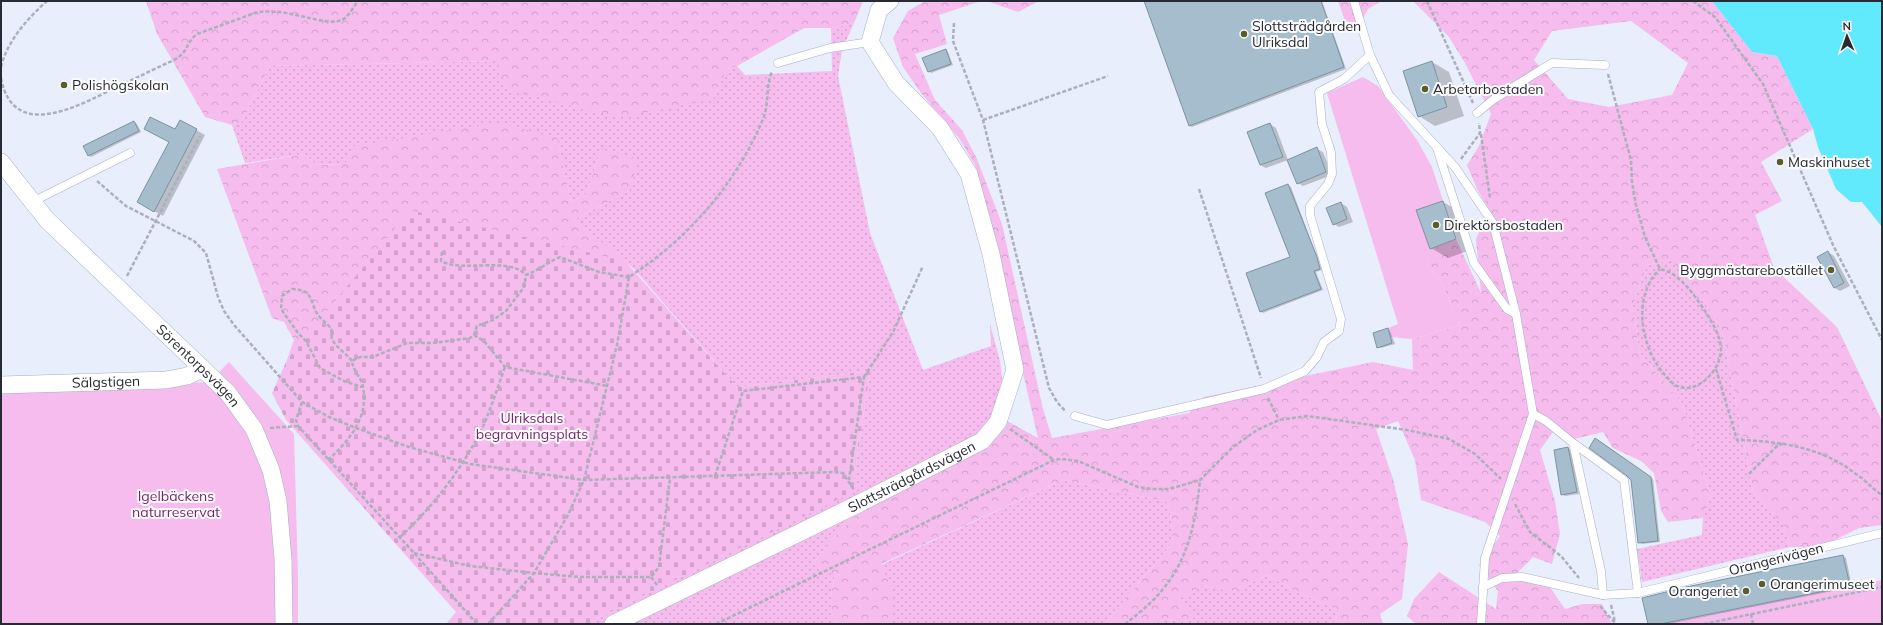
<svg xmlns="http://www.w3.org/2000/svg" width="1883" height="625" font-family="Mulish,sans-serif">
	<defs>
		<pattern id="grass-dots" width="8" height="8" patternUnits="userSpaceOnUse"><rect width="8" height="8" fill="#f5bced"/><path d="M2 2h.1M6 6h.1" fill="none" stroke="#d2a2cc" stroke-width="1.8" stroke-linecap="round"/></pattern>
		<pattern id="forest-crowns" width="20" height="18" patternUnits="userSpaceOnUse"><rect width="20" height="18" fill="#f5bced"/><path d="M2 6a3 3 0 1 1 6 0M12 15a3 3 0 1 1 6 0" fill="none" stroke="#d2a2cc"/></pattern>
		<pattern id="cemetery-stones" width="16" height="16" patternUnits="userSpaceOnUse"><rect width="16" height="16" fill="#f5bced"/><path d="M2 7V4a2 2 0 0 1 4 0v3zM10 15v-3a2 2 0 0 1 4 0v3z" fill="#d2a2cc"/></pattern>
	</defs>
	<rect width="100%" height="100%" fill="#e8eefc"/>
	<g fill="url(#grass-dots)">
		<path d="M854,23L842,50L838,76L870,233L923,370L991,346L990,324L1000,361L1007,421L866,505L831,540L813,564L835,575C831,592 827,609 837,624H586L858,489L854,479L870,371L737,387L634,269L574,220L630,190L601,149L586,195L571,202L557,138L345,164L317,165L304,154L245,163L232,125L241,123L270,66L498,61L506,89L713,99L727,69L737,66L745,75L832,71L831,28Z"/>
		<path d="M1672,260L1718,320L1725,345L1753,492L1783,525L1790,547L1642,582L1637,549L1702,535L1703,518L1711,496L1682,403L1639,352L1633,305L1647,265Z"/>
		<path d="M1063,480L1169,502L1173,542L1105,624H892V590L881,565Z"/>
		<path d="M1267,575L1293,590L1340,611L1333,624H1154L1165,618L1183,622L1197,616L1180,598L1202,586L1233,591Z"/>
	</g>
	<g fill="url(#forest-crowns)" fill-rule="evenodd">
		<path d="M146,1H863L854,23L831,28H804L737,66L727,69L713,99L618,118L506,89L497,61L270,66L241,123L232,125L205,117L157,34Z"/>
		<path d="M925,1H981L939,15L947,44L915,54L935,100L962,130L977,159L1002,224L1043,409L1052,438L1189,413L1204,397L1373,362L1413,370L1412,339L1460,325L1441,281L1427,265L1430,249L1456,239L1481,293L1476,239L1484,221L1489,231L1498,224L1477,189L1467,165L1479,146L1491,114L1465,63L1449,37L1414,2L1399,1H1712L1752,52L1777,56L1813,129L1761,162L1782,201L1755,215L1774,268L1837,327L1882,421V525L1859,528L1833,541L1806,547H1790L1783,525L1753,492L1725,345L1718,320L1671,260L1647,265L1633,305L1639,352L1682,403L1711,496L1703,518L1668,522L1661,511L1654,473L1641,461L1613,448L1603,432L1574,439L1553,432L1540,450L1555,501L1560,534L1552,564L1533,557L1517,573L1545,580L1565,609L1582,604H1602L1612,624H1416L1407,616L1414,599L1439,572L1496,609L1498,591L1479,565L1500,536L1485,522L1421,500L1415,460L1398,421L1376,429L1393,479L1408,544L1402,599L1380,614L1383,624H1333L1340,611L1293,590L1267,575L1233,591L1202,586L1180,598L1197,616L1183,622L1165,618L1154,624H1105L1173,542L1169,502L1063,480L881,564L892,590V624H837C827,609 831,592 835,576L813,564L831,540L866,505L1007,421L1038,438L975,165L959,138L921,93L903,67L893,38L908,11ZM1631,21L1688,63L1672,95L1609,107L1568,99L1534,60L1552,31Z"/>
		<path d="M987,1H1039L1018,12Z"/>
		<path d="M1338,1H1382L1368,9L1360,24L1345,21Z"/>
		<path d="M499,123L557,138L571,202L586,195L601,149L639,159L630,190L574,220L625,261L593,277L287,360L294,340L284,322L272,318L217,169L304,154L317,165L345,164L353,146Z"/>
	</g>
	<path fill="url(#cemetery-stones)" d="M410,210L625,261L737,387L870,371L854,479L859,489L586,624H446L456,612L286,420L272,393L287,360Z"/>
	<g fill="#f5bced">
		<path d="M1363,77L1378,86L1417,140L1432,167L1443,201L1417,210L1430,249L1427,265L1441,281L1460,325L1412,339L1391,337L1388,328L1398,324L1327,93Z"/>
		<path d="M229,362L294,434L298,576V624H1V391L209,382Z"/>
		<path d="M1882,580V624H1665Z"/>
	</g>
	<path fill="#61eafc" d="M1712,1H1882V227L1862,202H1851L1836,189L1818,147L1813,129L1777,56L1752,52Z"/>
	<g fill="#0003">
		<path d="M1145,1H1322L1346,69L1192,127L1190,126Z"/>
		<path d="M946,50L948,52L953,65L931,73L929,71Z"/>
		<path d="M1432,62L1449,72L1464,116L1435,126L1419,116Z"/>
		<path d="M180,121L205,135L163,216L138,202Z"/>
		<path d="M134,122L137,124L141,132L91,157L89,155Z"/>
		<path d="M1270,124L1276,128L1288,160L1266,168L1260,165Z"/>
		<path d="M1317,149L1323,152L1332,175L1303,186L1298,183Z"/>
		<path d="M1288,185L1291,187L1322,270L1316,272L1323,290L1263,313L1261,311L1291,257Z"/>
		<path d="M1443,202L1459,211L1473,249L1448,258L1431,248Z"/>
		<path d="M1341,203L1347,207L1353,222L1339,227L1334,224Z"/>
		<path d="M1828,252L1834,256L1850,286L1840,291L1835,288Z"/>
		<path d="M1388,329L1390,331L1395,344L1381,348L1378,347Z"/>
		<path d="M1598,440L1653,479L1660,542L1642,544L1639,542L1632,480Z"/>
		<path d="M1568,448L1571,450L1579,494L1565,496L1562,494Z"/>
		<path d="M1843,556L1846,558L1852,587L1668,624H1649L1686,588Z"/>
	</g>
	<g fill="#a6bdcd" stroke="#7d93a2">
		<path d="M1144,1H1321L1344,67L1189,126Z"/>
		<path d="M946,49L951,64L928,72L922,58Z"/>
		<path d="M1432,61L1447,107L1418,117L1403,71Z"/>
		<path d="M150,117L175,129L180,120L197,129L154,212L137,202L169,142L144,129Z"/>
		<path d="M134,121L139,131L88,156L83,146Z"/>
		<path d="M1270,123L1283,157L1260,165L1247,132Z"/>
		<path d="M1317,147L1326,172L1297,184L1287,160Z"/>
		<path d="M1288,184L1317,257L1320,269L1314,271L1321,289L1260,312L1246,273L1290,257L1265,193Z"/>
		<path d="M1443,201L1456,239L1430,249L1416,210Z"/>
		<path d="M1341,202L1347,219L1333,225L1326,208Z"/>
		<path d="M1828,251L1844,283L1834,288L1817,257Z"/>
		<path d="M1388,328L1392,343L1377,348L1373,333Z"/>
		<path d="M1595,438L1651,477L1658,541L1638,543L1631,480L1627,476L1589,448Z"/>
		<path d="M1568,447L1577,492L1561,495L1554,450Z"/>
		<path d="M1843,555L1850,586L1660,624H1648L1642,598L1686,587Z"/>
	</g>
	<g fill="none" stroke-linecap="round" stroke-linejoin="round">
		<g stroke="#a6afc5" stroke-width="9">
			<g id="service">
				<path d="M1354,1L1370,55L1389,95L1455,167L1493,223L1516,314L1533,414L1485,558L1481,624"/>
				<path d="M778,63L830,48L870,42"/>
				<path d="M1477,113L1494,99L1552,63L1605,65"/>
				<path d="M1437,148L1474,263L1507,309L1516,314"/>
				<path d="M32,202L130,153"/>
				<path d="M1533,414L1546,421L1573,443L1601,571L1603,595"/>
				<path d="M1075,416L1107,425L1264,389L1305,371L1317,357L1324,342L1339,331L1341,319L1310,215V206L1328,184L1332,174L1331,152L1322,124L1319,92L1344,79L1370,55"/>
				<path d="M1573,443L1624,480L1638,593"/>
				<path d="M1483,587L1502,578L1522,577L1603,595L1638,593L1882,533"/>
			</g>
		</g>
		<g stroke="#a6afc5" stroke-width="18">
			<g id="minor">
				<path id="s1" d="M1,162L47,220L228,393L254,429L271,470L278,501L283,559L284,624"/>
				<path id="s2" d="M1,385L166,380L187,376L202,369"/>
				<path id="s3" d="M613,624L860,503L982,441L998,422L1015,370L991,254L969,174L940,128L896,83L870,42L879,10L890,1"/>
			</g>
		</g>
		<g stroke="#abb0bc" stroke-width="2.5" stroke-dasharray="4 2" stroke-linecap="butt">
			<path d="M1427,1L1473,103"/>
			<path d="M1693,1L1715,17L1763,84L1833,245L1882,340"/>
			<path d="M954,23L953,41L983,120L1049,388L1057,402L1066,412"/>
			<path d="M1,67C7,41 28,18 47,1"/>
			<path d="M1608,74L1631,160L1632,182L1636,205L1645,237L1660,269C1681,273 1696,298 1707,314C1713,324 1720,336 1721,348C1722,369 1697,397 1675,385C1672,383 1669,379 1666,376C1641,350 1631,296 1660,269"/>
			<path d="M1,78C13,142 78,106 113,89C134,79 154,69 174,60C189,52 185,43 197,34L247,16C278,0 329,32 345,18C350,14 354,6 358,1"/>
			<path d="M983,120L1108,76"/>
			<path d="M1481,134L1490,198"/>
			<path d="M1461,159L1480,133L1479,123"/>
			<path d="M97,181L126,206L194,241L206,253L218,297L224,311L234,325L302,402L329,417L356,428L409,447L470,464L584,480L835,472L843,473L854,490"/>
			<path d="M1199,189L1261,378"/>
			<path d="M442,252L441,261C462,273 509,256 526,275"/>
			<path d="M127,276L200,136"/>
			<path d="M474,335L484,341L505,367L608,386"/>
			<path d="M352,361C346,353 338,349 333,341C330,337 333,332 331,329C329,325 321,319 318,315C309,302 315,290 292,289L282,296L281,309L298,333L306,341L320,368L344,381L362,387"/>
			<path d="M1716,369L1737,440C1779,441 1822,447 1856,474C1866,480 1872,489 1882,495"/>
			<path d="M864,377L893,332L923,266"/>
			<path d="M1268,398L1279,420"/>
			<path d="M302,402L296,420L298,426L414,553L477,624"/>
			<path d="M270,428L298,426"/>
			<path d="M1010,429L1054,460"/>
			<path d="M328,460C350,440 371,415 362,383C359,375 353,370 352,361L360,357H373L407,343H433L470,338L474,335L477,326L493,320L506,311L524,287L526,275C539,270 548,262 560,257L599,272L629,277"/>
			<path d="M1749,474L1776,447L1784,443"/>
			<path d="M715,476L743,391L864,377L849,480"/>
			<path d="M1515,504L1530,532L1561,556L1579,578"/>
			<path d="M400,537C432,508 460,471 480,433C490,412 497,389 505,367"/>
			<path d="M414,553L470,566L534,573L580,577H651L659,567L670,478"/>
			<path d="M651,577L658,586"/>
			<path d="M1611,605L1615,622"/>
			<path d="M1600,606L1616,624"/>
			<path d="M1751,614L1753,624"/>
			<path d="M488,624L534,573L568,515L584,480L617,345L629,277C688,239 736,184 763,119C769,106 766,83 772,72"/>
			<path d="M716,624L1054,460L1061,459L1078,461L1138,487L1152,489H1169L1200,480L1233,447L1257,430L1279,420L1307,416L1407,430L1449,439L1475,454L1501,479"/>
			<path d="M1125,624C1138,614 1153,602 1163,589C1189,558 1196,519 1200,480"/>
			<path d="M1704,624L1882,587"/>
		</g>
		<use href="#service" stroke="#fff" stroke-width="8"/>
		<use href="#minor" stroke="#fff" stroke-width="17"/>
	</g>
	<g fill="#585d2b" stroke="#fbfbfb" stroke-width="1.5">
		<circle cx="1244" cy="34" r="4"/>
		<circle cx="64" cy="85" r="4"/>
		<circle cx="1425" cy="89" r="4"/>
		<circle cx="1780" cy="162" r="4"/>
		<circle cx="1436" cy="225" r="4"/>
		<circle cx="1831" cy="270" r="4"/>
		<circle cx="1762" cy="584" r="4"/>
		<circle cx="1746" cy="591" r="4"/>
	</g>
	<g text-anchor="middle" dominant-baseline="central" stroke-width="4" stroke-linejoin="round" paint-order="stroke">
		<g font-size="14" fill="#272a33" stroke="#fbfbfb" text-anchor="start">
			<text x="1252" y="26">Slottsträdgården<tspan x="1252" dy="16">Ulriksdal</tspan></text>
			<text x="72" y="85">Polishögskolan</text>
			<text x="1433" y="89">Arbetarbostaden</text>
			<text x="1788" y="162">Maskinhuset</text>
			<text x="1444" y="225">Direktörsbostaden</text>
			<text x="1823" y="270" text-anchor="end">Byggmästarebostället</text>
			<text x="1770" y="584">Orangerimuseet</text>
			<text x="1738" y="591" text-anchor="end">Orangeriet</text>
		</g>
		<g font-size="14" fill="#272a33" stroke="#fbfbfb">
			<text stroke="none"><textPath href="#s1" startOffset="284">Sörentorpsvägen</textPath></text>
			<text stroke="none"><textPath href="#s2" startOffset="105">Sälgstigen</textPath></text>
			<text stroke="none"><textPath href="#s3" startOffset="333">Slottsträdgårdsvägen</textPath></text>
			<text transform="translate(1776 559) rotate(-14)">Orangerivägen</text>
		</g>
		<g font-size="14" fill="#741f6e" stroke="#fbfbfb">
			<text x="532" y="418">Ulriksdals<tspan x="532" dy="16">begravningsplats</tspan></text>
			<text x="176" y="496">Igelbäckens<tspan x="176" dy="16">naturreservat</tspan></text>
		</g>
	</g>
	<rect width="1883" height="625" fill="none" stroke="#272a33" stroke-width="4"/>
	<g transform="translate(1847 36) rotate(358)" stroke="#fbfbfb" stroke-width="3" paint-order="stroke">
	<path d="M0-3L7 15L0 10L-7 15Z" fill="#272a33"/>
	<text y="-6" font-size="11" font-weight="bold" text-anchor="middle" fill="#272a33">N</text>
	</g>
</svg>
